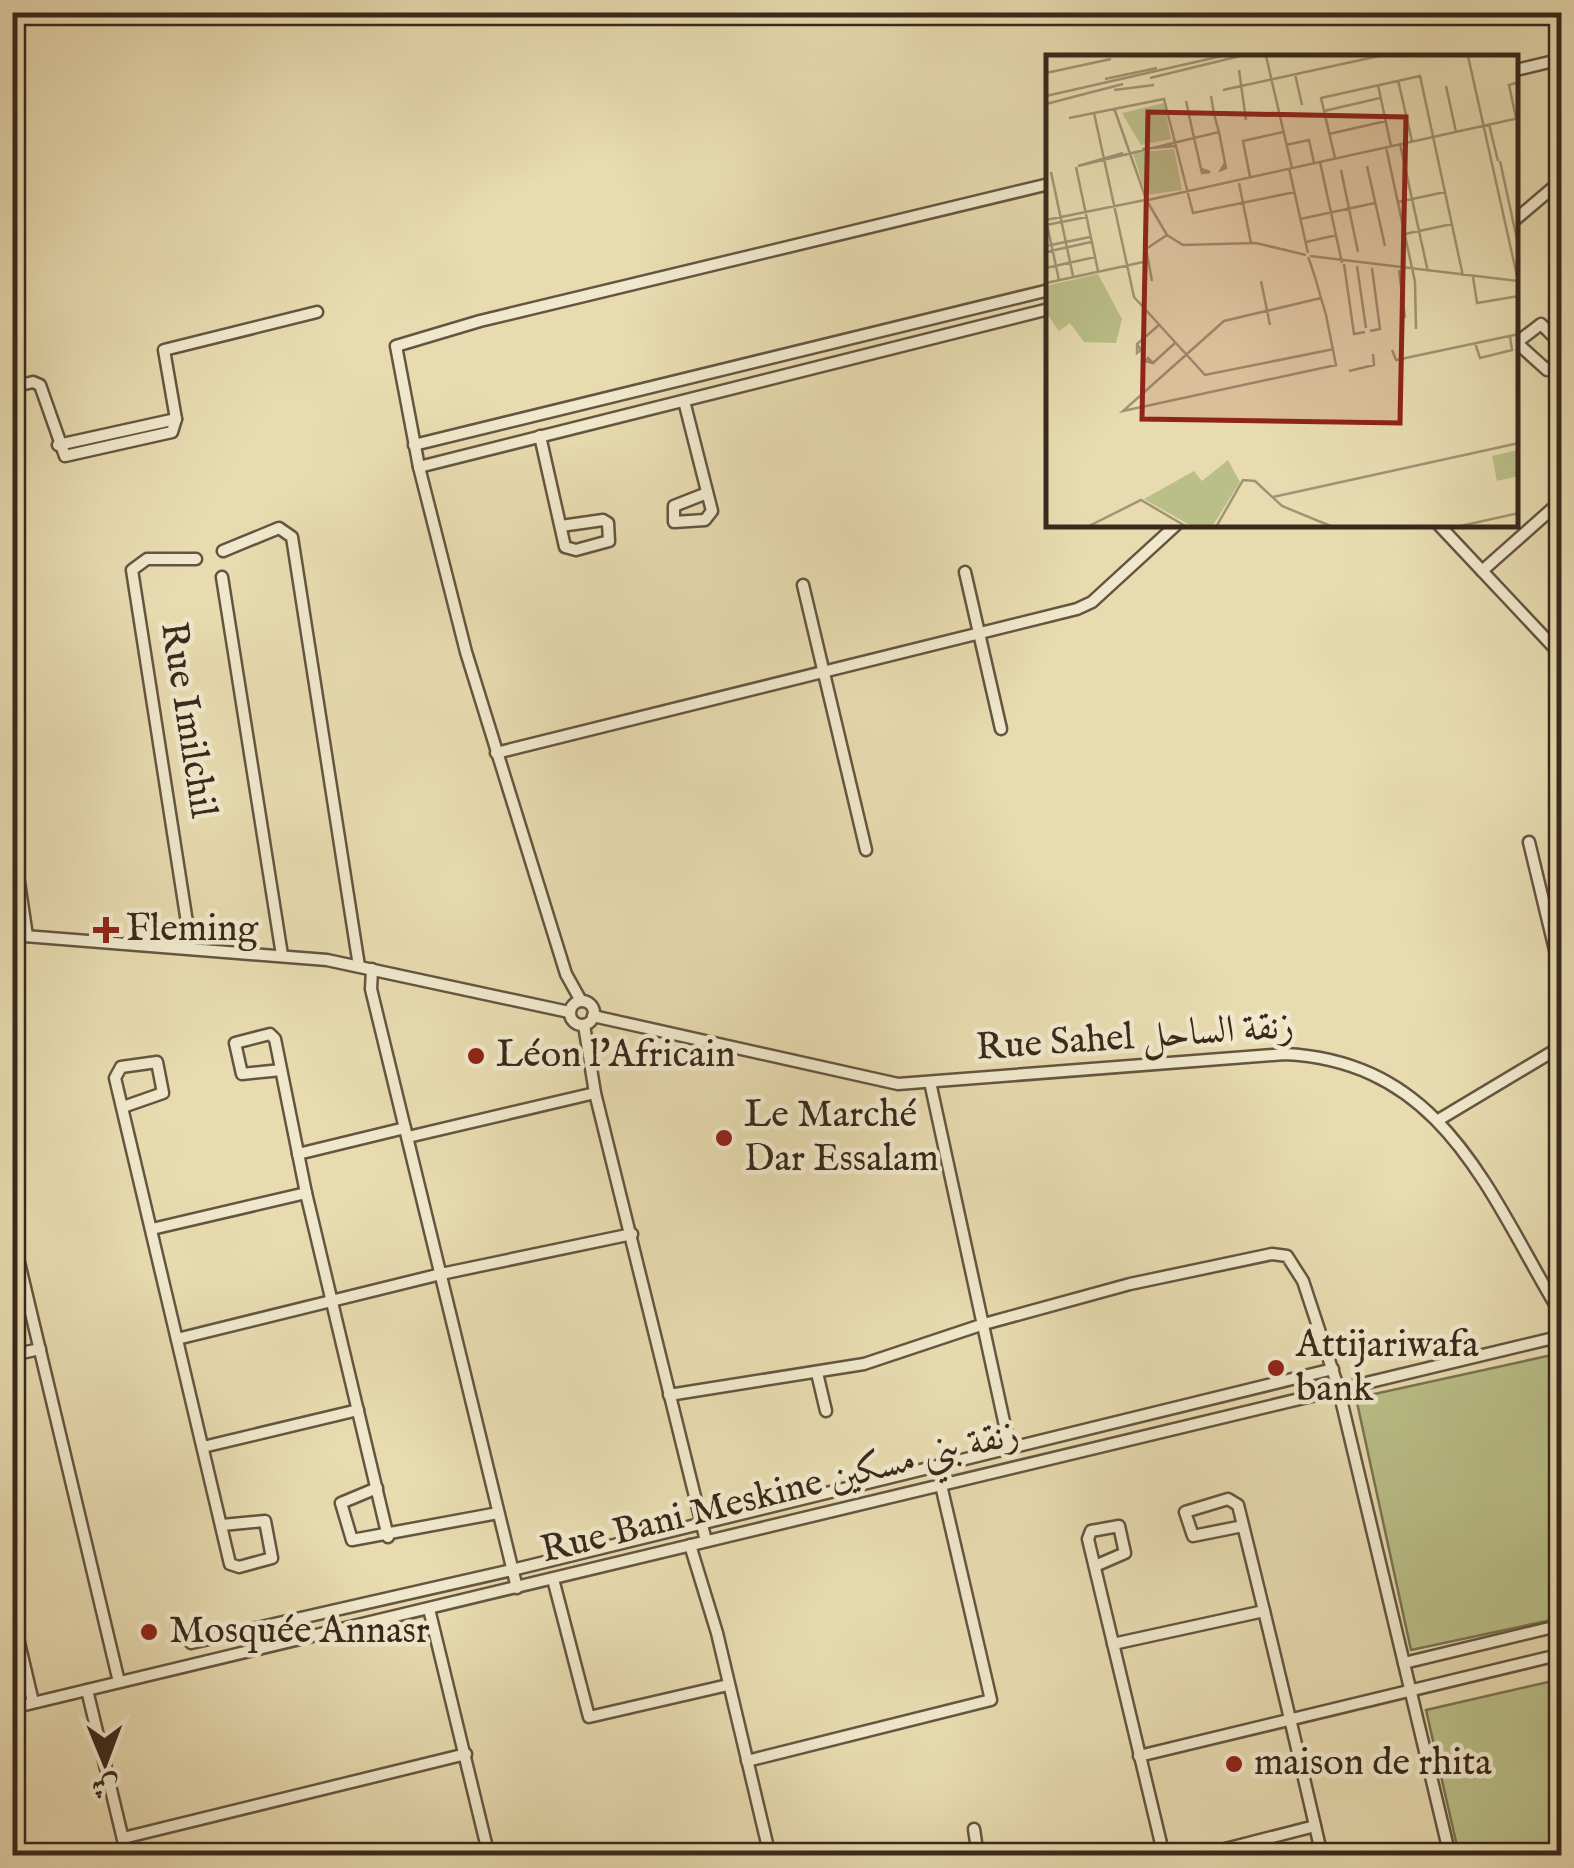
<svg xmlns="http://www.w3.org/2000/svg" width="1574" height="1868" font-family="'IM FELL English',Amiri,serif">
	<rect width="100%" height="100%" fill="#e8dbb0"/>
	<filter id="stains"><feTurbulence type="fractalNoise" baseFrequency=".002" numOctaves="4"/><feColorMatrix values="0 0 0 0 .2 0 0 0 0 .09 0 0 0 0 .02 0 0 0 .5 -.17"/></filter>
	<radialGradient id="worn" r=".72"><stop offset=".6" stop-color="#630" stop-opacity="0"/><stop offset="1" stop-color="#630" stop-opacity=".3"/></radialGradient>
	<g fill="#babf88" stroke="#7a7452" stroke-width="2.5">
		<path d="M1561,1353V1618L1411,1650L1356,1398Z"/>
		<path d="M1561,1679V1855H1459L1426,1710Z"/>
	</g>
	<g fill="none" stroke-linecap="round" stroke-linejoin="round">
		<g stroke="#655540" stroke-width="15">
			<g id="minor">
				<path d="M1516,70L1562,59"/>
				<path d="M1516,219L1562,180"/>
				<path d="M1516,343L1541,324L1562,345"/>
				<path d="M1517,343L1547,370L1562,358"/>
				<path d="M12,387L33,382L40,385L65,456L172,432L176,419L164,350L317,312"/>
				<path d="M684,401L712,511L705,520L674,522V506L707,493"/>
				<path d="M540,436L565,547L576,550L609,541L608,523L603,520L561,526"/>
				<path d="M58,445L176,419"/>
				<path d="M414,445L1049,290"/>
				<path d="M419,467L1049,309"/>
				<path d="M1439,525L1562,656"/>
				<path d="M223,551L279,528L292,537L359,966"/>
				<path d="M1482,571L1562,500"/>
				<path d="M965,572L1001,729"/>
				<path d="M222,577L282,955"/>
				<path d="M803,585L866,850"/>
				<path d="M496,753L1077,609L1092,602L1176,525"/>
				<path d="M12,835L27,936"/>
				<path d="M1529,842L1562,979"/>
				<path d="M12,935L327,960L569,1012"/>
				<path d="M191,948L132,570L147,559H196"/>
				<path d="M372,969L371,989L517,1588"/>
				<path d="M581,1001L566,974L466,652L419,467L396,346L480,321L1049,184"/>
				<circle cx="582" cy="1013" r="12"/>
				<path d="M593,1016L898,1084L1285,1054C1446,1062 1489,1196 1562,1316"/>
				<path d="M584,1025L595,1093L706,1541"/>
				<path d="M281,1070L242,1074L235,1043L270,1034L275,1039L306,1193L388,1537"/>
				<path d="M930,1082L1010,1449"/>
				<path d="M123,1107L163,1093L157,1062L121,1067L115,1078L230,1564L239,1567L272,1558L265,1521L222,1525"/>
				<path d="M1440,1119L1562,1046"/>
				<path d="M408,1137L595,1093"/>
				<path d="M298,1154L405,1128"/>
				<path d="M152,1229L306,1193"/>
				<path d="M12,1233L119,1682"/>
				<path d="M177,1339L441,1274L632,1234"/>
				<path d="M12,1355L40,1349"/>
				<path d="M817,1373L826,1411"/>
				<path d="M669,1395L864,1364L984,1324L1130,1284L1272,1254L1287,1256L1303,1281L1338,1387L1450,1856"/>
				<path d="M203,1447L358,1410"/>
				<path d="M377,1488L341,1503L352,1540L498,1513"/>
				<path d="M1243,1526L1193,1536L1185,1512L1228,1499L1238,1505C1267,1622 1295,1738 1322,1856"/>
				<path d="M690,1545L717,1633L770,1856"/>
				<path d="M1095,1566L1125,1553L1119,1526L1091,1531L1088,1539L1164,1856"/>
				<path d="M553,1579L589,1717L728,1685"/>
				<path d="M429,1609L489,1856"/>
				<path d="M12,1613L33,1702"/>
				<path d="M191,1643L512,1570L1333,1369"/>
				<path d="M1113,1644L1264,1611"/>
				<path d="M1404,1663L1562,1625"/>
				<path d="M87,1690L127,1856"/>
				<path d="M12,1708L1562,1336"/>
				<path d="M1139,1756L1562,1654"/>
				<path d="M747,1761L991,1700L941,1485"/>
				<path d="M974,1829L978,1856"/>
				<path d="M123,1838L466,1754"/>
				<path d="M1198,1856L1315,1826"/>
			</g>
		</g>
		<use href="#minor" stroke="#f0e8cc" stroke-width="10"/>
	</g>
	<g fill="#8f2418" stroke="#f0e8cc" stroke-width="4">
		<path d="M101 915h10v10h10v10h-10v10h-10v-10h-10v-10h10z"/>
		<circle cx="476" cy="1056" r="10"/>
		<circle cx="724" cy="1138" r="10"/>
		<circle cx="1276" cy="1368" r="10"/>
		<circle cx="149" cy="1632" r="10"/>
		<circle cx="1234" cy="1764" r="10"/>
	</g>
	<g text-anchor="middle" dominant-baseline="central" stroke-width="9" stroke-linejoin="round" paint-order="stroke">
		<g font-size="38" fill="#39281b" stroke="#f0e8cc">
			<text transform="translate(187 720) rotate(81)">Rue Imilchil</text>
			<text transform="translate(1135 1038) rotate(-4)">Rue Sahel زنقة الساحل</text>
			<text transform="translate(780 1493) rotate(-14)">Rue Bani Meskine زنقة بني مسكين</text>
		</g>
		<g font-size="38" fill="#39281b" stroke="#f0e8cc" text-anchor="start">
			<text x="126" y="930">Fleming</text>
			<text x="496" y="1056">Léon l'Africain</text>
			<text x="744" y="1116">Le Marché<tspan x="744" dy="44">Dar Essalam</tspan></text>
			<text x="1296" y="1346">Attijariwafa<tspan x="1296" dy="44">bank</tspan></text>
			<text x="169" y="1632">Mosquée Annasr</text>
			<text x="1254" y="1764">maison de rhita</text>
		</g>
	</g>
	<g transform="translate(1046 55)">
		<rect width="472" height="472" fill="#e8dbb0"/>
		<path d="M118,48L125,84L95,90L76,58ZM128,94L136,135L100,140L87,98ZM52,219L76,264L70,288L38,287L24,268L13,276L0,257V231ZM472,395V421L451,426L446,401ZM182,405L194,427L166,472H147L98,444L148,416L156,426Z" fill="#babf88"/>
		<path fill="none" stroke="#a29374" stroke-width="2.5" d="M220,1L246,113M422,1L473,230M193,15L200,65M0,18L65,4M249,19L256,50M104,23L194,1M59,24L111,13M352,25L366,86M332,30L345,91M400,31L410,77M68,35L108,30M177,35L333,1M0,41L176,1M165,41L168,59L173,77L180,113L175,115L179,108M140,46L148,83L152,100L155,114L156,118L164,117L155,114M0,49L77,29M68,53L100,144M278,56L334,43M48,58L88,242L159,320L288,294M23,63L118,44L147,158L249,137M470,63L463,30L473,27M443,69L452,106M283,79L340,66M354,89L382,217M240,90L263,85L268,108M340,92L369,227L370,274M96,94L129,91M77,98L32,111L173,77M289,103L275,43L374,21L417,221M454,106L473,194M274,107L296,208M321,111L339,191M30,112L52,216M243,113L262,198M295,115L312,197M5,117L27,221M204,122L197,86L237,77M193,128L205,188M102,145L473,63M101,146L121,180L137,190L210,188L260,200M352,147L399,137M254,164L329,148M0,165L99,145M0,165L13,225M0,170L41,162M359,179L406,169M260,187L291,180M0,191L44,182M0,197L45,187M264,201L472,226M262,202L264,207L269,222L275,243L280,260L290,310L77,356L178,266L275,243M298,209L308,279L319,277M311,211L320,273M0,213L49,202M353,215L359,263M427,222L431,248L473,241M106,226L100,194L121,180M215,226L224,270M0,228L102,206M324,276L334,274L326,213M429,288L434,303L466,295L464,281M91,289V298L95,295L91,289L113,270M346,295L350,305L473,279M107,308L99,306L102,303L107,308L129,288M303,316L328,310L327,299M227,442L473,388M41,472L95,445L141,472M170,472L197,425L209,426L236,451L287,472M410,472L473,458"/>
		<path fill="#8f2418" fill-opacity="0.15" stroke="#8f2418" stroke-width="5" d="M102,57L360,62L354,368L96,364Z"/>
		<rect width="472" height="472" fill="none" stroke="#39281b" stroke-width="5"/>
	</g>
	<rect width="1574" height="1868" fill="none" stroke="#e8dbb0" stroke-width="50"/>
	<rect x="15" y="15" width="1544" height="1838" fill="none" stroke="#39281b" stroke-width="5"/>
	<rect x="25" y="25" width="1524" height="1818" fill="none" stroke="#39281b" stroke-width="2.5"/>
	<g transform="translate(105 1763) rotate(179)" stroke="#f0e8cc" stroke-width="8" paint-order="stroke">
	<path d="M0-8L18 38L0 25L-18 38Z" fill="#39281b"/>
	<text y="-15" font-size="28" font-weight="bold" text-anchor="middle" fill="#39281b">ش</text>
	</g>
	<rect width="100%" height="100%" filter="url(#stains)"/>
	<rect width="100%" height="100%" fill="url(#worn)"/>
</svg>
